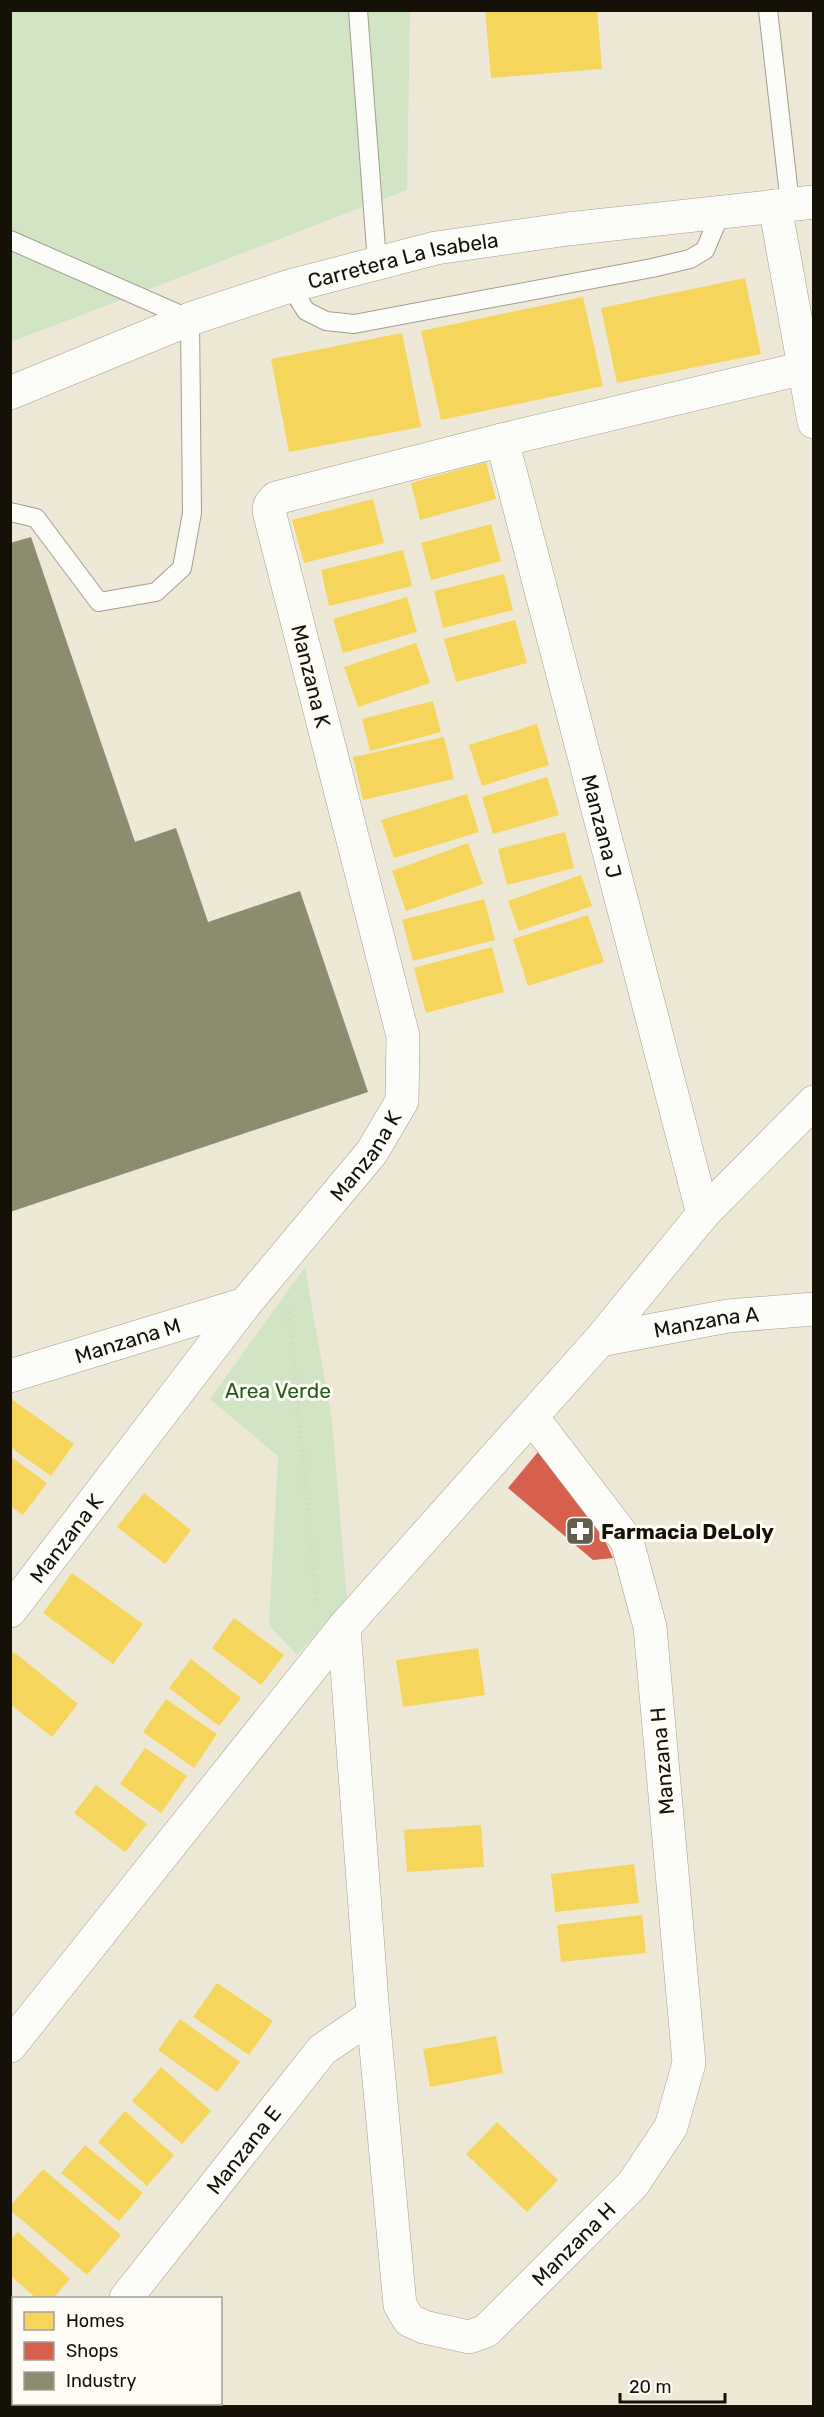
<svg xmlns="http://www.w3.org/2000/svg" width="824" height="2417" font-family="Rubik,sans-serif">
	<rect width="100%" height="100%" fill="#eee9d6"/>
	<g fill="#d1e4c3">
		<path d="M11,11H410L407,190L11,342Z"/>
		<path d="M305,1267L332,1421L347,1599L297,1655L269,1625L278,1456L210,1399Z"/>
	</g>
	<g fill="#f6d55c">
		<path d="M485,10H597L602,69L491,78Z"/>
		<path d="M745,278L761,354L617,383L601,308Z"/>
		<path d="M583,297L603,386L441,420L421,331Z"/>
		<path d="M402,333L421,427L289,452L271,359Z"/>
		<path d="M486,462L496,499L420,520L411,483Z"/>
		<path d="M373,499L384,543L304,563L292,520Z"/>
		<path d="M491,524L501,561L431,580L421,543Z"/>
		<path d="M403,550L412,586L329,606L321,570Z"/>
		<path d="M504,574L513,610L443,628L434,591Z"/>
		<path d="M407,597L417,632L343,653L333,619Z"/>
		<path d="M515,620L527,663L456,682L444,639Z"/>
		<path d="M416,643L430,683L358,707L344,667Z"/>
		<path d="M433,701L441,732L370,751L362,719Z"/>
		<path d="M537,724L549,765L482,786L469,745Z"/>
		<path d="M444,737L454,779L363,800L353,757Z"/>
		<path d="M547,777L559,815L493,834L482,797Z"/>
		<path d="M467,794L479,832L394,858L381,820Z"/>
		<path d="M565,832L574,868L507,885L498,849Z"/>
		<path d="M468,843L483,884L406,911L392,871Z"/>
		<path d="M581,875L592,906L519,931L508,901Z"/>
		<path d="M484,899L495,940L413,961L402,920Z"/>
		<path d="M588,915L604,962L528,986L513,939Z"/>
		<path d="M492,947L504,992L426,1013L414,968Z"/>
		<path d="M10,1398L74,1444L51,1476L10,1447Z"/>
		<path d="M10,1456L47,1483L23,1515L10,1506Z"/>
		<path d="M144,1493L191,1530L165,1564L117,1527Z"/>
		<path d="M72,1573L143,1624L113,1664L43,1613Z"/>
		<path d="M234,1618L284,1655L261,1685L212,1648Z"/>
		<path d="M478,1648L485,1695L403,1707L396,1660Z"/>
		<path d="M14,1652L78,1704L52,1737L10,1704V1656Z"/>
		<path d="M191,1659L241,1698L219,1726L169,1688Z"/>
		<path d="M166,1699L217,1734L194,1768L143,1732Z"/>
		<path d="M145,1748L187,1776L161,1813L120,1784Z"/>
		<path d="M96,1785L147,1824L125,1852L74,1813Z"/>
		<path d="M481,1825L484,1867L407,1872L404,1830Z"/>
		<path d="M634,1864L639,1903L555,1912L551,1874Z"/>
		<path d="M642,1915L646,1953L561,1962L557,1925Z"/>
		<path d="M217,1983L273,2021L249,2055L193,2017Z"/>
		<path d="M180,2019L240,2062L217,2092L158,2050Z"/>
		<path d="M496,2036L503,2073L430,2087L423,2049Z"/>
		<path d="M161,2067L211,2111L182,2144L132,2101Z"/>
		<path d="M125,2111L174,2155L147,2186L98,2142Z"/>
		<path d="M497,2122L558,2180L527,2212L466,2154Z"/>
		<path d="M85,2145L143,2193L119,2221L61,2173Z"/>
		<path d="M43,2169L121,2235L87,2275L10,2210V2206Z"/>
		<path d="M18,2232L70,2279L53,2298H36L10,2275V2240Z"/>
		<path d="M10,2295L14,2298V2337L10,2334Z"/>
	</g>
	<path fill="#d6604d" d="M538,1452L588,1504L613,1558L593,1560L508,1488Z"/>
	<path fill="#8c8c6e" d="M31,537L135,842L176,828L208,922L300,891L368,1092L10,1212V543Z"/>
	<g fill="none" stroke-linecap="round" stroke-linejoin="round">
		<g stroke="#a29e90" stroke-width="20">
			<g id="service">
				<path d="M358,10L377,262"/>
				<path d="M768,10L790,204"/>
				<path d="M10,240L190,319L192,513L182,568L156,592L99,602L36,518L10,512"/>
				<path d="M290,286L306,311L326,321L354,324L652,268L690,259L705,250L721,212"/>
			</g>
		</g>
		<g stroke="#a29e90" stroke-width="34">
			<g id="minor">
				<path d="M775,206L814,422"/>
				<path id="s1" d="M502,440L703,1214"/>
				<path id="s2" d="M600,1340L728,1316L814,1309"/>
				<path id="s3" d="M10,1376L245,1304"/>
				<path id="s4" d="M10,1611L245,1304L372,1152L402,1101L403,1036L269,511L270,505L276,498L502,440L804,368"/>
				<path id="s5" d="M344,1627L373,2015L400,2305L409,2320L424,2327L469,2337L486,2331L633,2184L671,2127L689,2063L650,1627L627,1541L532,1417"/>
				<path d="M10,2046L344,1627L600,1340L703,1214L814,1102"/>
				<path id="s6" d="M126,2298L322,2050L373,2015"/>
				<path d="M41,2406L43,2404"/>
			</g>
		</g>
		<g stroke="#a29e90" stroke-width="34">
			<g id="secondary">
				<path id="s7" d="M10,393L190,319L290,286L436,248L568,229L814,202"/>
			</g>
		</g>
		<path stroke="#d7d5cf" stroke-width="4" stroke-dasharray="1.5 4.5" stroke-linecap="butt" d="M288,1306L317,1606"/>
		<use href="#service" stroke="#fcfcf9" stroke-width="18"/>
		<use href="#minor" stroke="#fcfcf9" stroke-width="33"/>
		<use href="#secondary" stroke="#fcfcf9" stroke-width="33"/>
	</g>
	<defs>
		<g id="pharmacy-square" transform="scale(1.5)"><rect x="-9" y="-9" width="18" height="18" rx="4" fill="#615d4f" stroke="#fefcf5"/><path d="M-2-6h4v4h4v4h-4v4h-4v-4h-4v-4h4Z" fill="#fff"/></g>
	</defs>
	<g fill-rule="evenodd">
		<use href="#pharmacy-square" x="580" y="1531"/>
	</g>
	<g text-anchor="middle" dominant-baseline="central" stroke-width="6" stroke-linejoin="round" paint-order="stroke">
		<g font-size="21" fill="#151106" stroke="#fefcf5">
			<text stroke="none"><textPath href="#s7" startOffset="416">Carretera La Isabela</textPath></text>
			<text transform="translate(311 676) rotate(76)">Manzana K</text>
			<text stroke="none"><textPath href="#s1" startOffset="399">Manzana J</textPath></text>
			<text stroke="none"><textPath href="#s4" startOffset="578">Manzana K</textPath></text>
			<text stroke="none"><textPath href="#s2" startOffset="108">Manzana A</textPath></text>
			<text stroke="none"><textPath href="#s3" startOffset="123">Manzana M</textPath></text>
			<text stroke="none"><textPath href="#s4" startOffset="92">Manzana K</textPath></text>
			<text transform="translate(662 1761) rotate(-95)">Manzana H</text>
			<text stroke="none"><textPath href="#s6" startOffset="189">Manzana E</textPath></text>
			<text stroke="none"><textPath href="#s5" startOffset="902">Manzana H</textPath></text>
		</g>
		<g font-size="21" fill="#25591f" stroke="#fefcf5">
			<text x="278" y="1390">Area Verde</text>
		</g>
		<g font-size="21" font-weight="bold" fill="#151106" stroke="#fefcf5" text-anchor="start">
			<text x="601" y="1531">Farmacia DeLoly</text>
		</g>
	</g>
	<rect width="824" height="2417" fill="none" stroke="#151106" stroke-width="24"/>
	<rect x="12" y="2297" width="210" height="108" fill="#fefcf5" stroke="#a19e95" stroke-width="1.5"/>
	<rect x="24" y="2312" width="30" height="18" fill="#f6d55c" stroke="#a19e95" stroke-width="1.5"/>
	<text x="66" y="2327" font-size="18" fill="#151106">Homes</text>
	<rect x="24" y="2342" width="30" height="18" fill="#d6604d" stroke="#a19e95" stroke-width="1.5"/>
	<text x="66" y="2357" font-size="18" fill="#151106">Shops</text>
	<rect x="24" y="2372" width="30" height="18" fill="#8c8c6e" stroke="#a19e95" stroke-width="1.5"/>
	<text x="66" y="2387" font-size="18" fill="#151106">Industry</text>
	<path d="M620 2393v9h105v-9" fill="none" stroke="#151106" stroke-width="3"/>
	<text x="629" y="2393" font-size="18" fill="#151106" stroke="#fefcf5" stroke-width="4.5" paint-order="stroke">20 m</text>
</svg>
